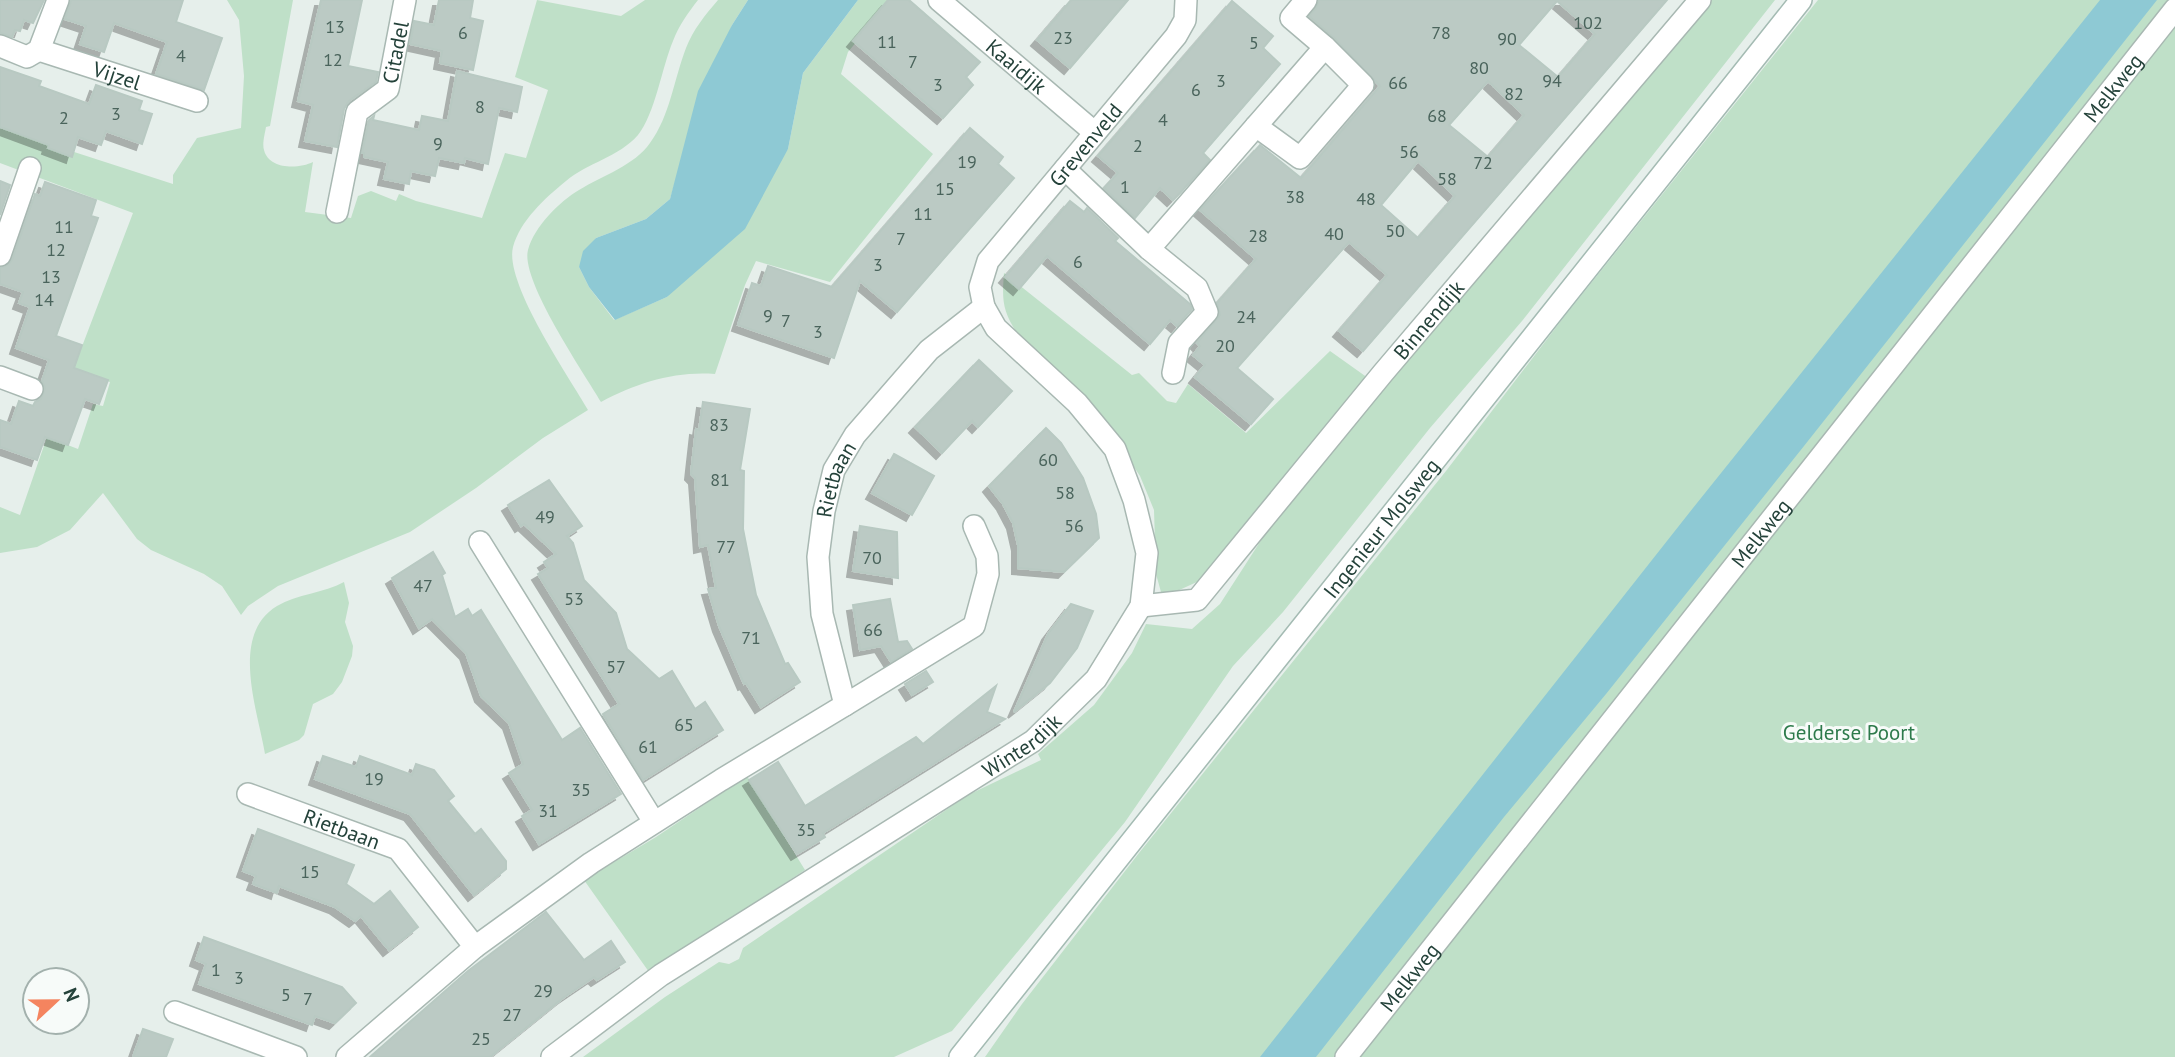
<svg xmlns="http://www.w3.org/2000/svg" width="2175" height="1057" font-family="'PT Sans',sans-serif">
	<defs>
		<filter id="shadow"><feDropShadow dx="-6" dy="6" stdDeviation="0" flood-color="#0004"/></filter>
	</defs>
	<rect width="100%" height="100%" fill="#e6efeb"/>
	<g fill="#bfe0c8">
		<path d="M227,0H293L270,126L266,127C265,133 262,144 264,150C269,170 299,169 313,162L305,212L351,218L358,196L371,191L396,201L399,194L416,201L482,218L505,153L526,158L548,90L515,77L537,0L621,16L645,0H698C688,13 679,25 673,41C662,67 655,114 638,135C619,157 587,163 566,181C545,198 520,221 513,247C504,283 569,377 588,410L543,438L476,488L410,532L278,586L248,606L241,615L222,586L204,574L151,550L137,539L103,493L70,530L37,547L0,553V507L20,515L47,437L78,449L93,404L103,406L110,382L73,370L133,213L0,163V128L173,184V175L197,138L241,128L244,76L239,20Z"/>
		<path d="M718,0H748L732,25L681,162L670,199L646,219L596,238L579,267L589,287L614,320L667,297L788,149L803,73L858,0H891L848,52L841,74L933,154L830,282L756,261L745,285L715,374C674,371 637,383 601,402C584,373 520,280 528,250C534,227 560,201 579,190C602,176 635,165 650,143C670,116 674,79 686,48C693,30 705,15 718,0Z"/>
		<path d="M1712,0H1775L1522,321L1430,428L1283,612L1233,666L1125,822L952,1031L894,1057H583L665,997L719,962L729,964L739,959L743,948L968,795L1041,760L1038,754L1094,705L1132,653L1146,624L1192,629L1220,604L1285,503Z"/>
		<path d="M1818,0H2175V1057H985L1022,1004L1139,853L1446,471L1564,317Z"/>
		<path d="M1004,273L1132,375L1139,373L1167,401L1176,403L1188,384L1246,433L1330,351L1368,378L1199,581L1175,592H1161L1156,574L1154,510L1140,476L1104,422L1017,333C1002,310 1002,299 1004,273Z"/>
		<path d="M344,582L349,603L345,622L353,646L352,656L342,682L333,694L313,704L304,735L299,740L265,754C258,711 229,635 277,606C297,594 324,593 344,582Z"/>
		<path d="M747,776L805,870L649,972L584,880L656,837Z"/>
	</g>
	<g fill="#8ec9d4">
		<path d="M748,0H858L803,73L788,149L745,229L667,297L615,320L589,287L579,267L583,251L596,238L646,219L670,199L698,91L732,25Z"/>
		<path d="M2100,0H2157L1804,446L1606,694L1504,817L1316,1057H1260L1693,508Z"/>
	</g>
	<g fill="#bbcac4" stroke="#b8c9c2" stroke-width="2" fill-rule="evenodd" filter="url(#shadow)">
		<path d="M0,0H44L33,23L24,20L20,31L15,30L12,37L0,33Z"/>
		<path d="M71,0H183L176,22L222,38L204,90L156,74L167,42L114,23L104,52L80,44L86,26L65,19Z"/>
		<path d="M321,0H362L348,66L378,72L376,82L349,101L344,109L337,147L305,141L313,105L298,101Z"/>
		<path d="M439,0H473L470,18L483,21L473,70L440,63L442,51L410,44L414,21L434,25Z"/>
		<path d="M888,0H909L980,62L966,77L973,85L943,118L853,41Z"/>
		<path d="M1071,0H1128L1070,68L1037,40Z"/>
		<path d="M1319,0H1667L1363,351L1339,331L1387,275L1349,242L1237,368L1273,399L1251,424L1195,377L1205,365L1193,355L1200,346L1197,343L1220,315L1217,303L1256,259L1200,210L1260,145L1301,178L1380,86L1334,38L1309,16L1316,8ZM1557,1L1595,34L1558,77L1519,45ZM1488,81L1524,115L1488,157L1449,125ZM1418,161L1455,196L1418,238L1381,205Z"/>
		<path d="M1232,1L1273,36L1263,48L1280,64L1203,153L1210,160L1180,193L1173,200L1160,188L1135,218L1104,188L1118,173L1098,156Z"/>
		<path d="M0,67L41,81L39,86L89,104L96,85L142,101L139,110L152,114L142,144L106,131L101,145L78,137L72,157L48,148L49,145L0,127Z"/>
		<path d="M457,71L522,87L517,112L499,108L488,164L465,158L464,163L439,158L435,176L411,171L409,184L384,179L388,162L364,157V153H362L369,120L374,116L373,120L419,130L422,116L448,121Z"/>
		<path d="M970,128L1003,157L998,164L1014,178L897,312L860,281L834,358L738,325L752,283L761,286L768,266L832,287Z"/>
		<path d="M0,181L10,185L0,215Z"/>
		<path d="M45,182L96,200L91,216L98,218L56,336L82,345L74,368L108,380L99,404L85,399L68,445L45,437L37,460L0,447V420L11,424L19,401L33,406L35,402L41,399L45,388L42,381L49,360L16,348L30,307L19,303L23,292L0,284V268L8,265L12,260L35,194L40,196Z"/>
		<path d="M1070,201L1084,212L1087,208L1118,238L1115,241L1190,304L1192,309L1177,326L1170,320L1150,344L1047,256L1019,289L1005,277Z"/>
		<path d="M979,360L1012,391L978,427L972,421L942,453L915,427Z"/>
		<path d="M703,402L750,409L740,470L744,471L743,529L756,595L785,664L788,663L800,682L761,707L746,683L744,684L719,626L708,589L716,588L708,545L700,547L695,478L691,474L696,429L699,430Z"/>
		<path d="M1046,428L1061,443L1083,478L1096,514L1099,538L1064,572L1018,568V545L1013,523L1003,504L989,486Z"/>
		<path d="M894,454L934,476L912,515L872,493Z"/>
		<path d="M549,480L582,526L567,536L573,543L584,580L616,613L627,649L659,679L672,671L695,709L705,702L723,730L643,780L603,714L619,704L538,574L548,568L544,562L556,554L524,524L521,526L508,505Z"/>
		<path d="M860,526L897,532L898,578L853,571Z"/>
		<path d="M433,552L445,573L442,575L455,617L468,609L472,616L481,610L562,740L580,728L621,794L539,844L522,816L532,810L509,773L523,764L509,723L481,696L466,653L432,619L419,628L392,578Z"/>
		<path d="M890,599L898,642L907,641L912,649L891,662L881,646L860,650L853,605Z"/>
		<path d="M1071,604L1093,611L1077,648L1050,683L1014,712L1048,634Z"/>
		<path d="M926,671L933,682L912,695L905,684Z"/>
		<path d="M996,686L987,712L1005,719L823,833L825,837L797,854L749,780L778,762L805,806L916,737L923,744Z"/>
		<path d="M323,756L356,767L360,756L412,775L416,764L434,770L454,796L448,801L475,834L481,829L506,861V869L474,895L410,814L315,779Z"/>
		<path d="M258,829L354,865L346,884L374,904L390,891L418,927L389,950L361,916L355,921L335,907L279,886L277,893L253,884L256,876L243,871Z"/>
		<path d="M546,912L584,960L611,941L625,962L597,980L594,977L563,998L490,1057H370L468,971Z"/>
		<path d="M204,937L342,987L356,1003L335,1023L315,1016L312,1025L199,984L206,964L196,960Z"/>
		<path d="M143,1029L173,1039L166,1057H133Z"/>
	</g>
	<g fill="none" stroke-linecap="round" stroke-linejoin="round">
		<g stroke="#a8b8b2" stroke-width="24">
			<g id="minor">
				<path id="s1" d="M939,0L1094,132"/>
				<path d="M0,46L27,57L39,50L58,0"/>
				<path id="s2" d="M39,50L197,101"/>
				<path d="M1256,126L1300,158L1363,85L1325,47"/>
				<path d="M1065,169L1149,249L1197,288L1207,312L1179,343L1173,373"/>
				<path id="s3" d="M337,212L357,112L388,89L405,0"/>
				<path d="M1149,249L1325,47L1291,18L1306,0"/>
				<path d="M0,255L30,168"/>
				<path d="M0,377L32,389"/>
				<path d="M480,542L654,822"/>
				<path id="s4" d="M1141,606L1197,600L1383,373L1700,0"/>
				<path d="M845,705L974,626L988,574L987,556L974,526"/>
				<path id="s5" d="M248,794L398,849L475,947"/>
				<path d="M175,1012L296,1057"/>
				<path id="s6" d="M347,1057L475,947L591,863L721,780L845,705L822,614L818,557L824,511L834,470L855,435L929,350L984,307"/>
				<path id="s7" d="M552,1057L661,975L1033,741L1096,679L1141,606L1147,553L1134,500L1115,449L1077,403L996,328L984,307L980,287L988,261L1176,36L1185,20L1186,0"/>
				<path id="s8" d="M1346,1057L2175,9"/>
			</g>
		</g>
		<g stroke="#a4bbb3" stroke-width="24">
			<g id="secondary">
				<path id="s9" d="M960,1057L1801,0"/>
			</g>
		</g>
		<use href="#minor" stroke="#fff" stroke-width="21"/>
		<use href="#secondary" stroke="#fff" stroke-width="21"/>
	</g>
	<g text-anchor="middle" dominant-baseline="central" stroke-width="6" stroke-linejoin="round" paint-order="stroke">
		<g font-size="18" fill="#4a645c">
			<text x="1588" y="22">102</text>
			<text x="335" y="26">13</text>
			<text x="463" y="32">6</text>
			<text x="1441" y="32">78</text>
			<text x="1063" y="37">23</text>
			<text x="1507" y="38">90</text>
			<text x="887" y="41">11</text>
			<text x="1254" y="42">5</text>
			<text x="181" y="55">4</text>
			<text x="333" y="59">12</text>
			<text x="913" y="61">7</text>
			<text x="1479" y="67">80</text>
			<text x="1221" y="80">3</text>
			<text x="1552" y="80">94</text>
			<text x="1398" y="82">66</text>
			<text x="938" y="84">3</text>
			<text x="1196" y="89">6</text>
			<text x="1514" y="93">82</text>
			<text x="480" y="106">8</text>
			<text x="116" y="113">3</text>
			<text x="1437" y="115">68</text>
			<text x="64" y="117">2</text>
			<text x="1163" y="119">4</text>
			<text x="438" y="143">9</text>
			<text x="1138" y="145">2</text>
			<text x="1409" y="151">56</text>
			<text x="967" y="161">19</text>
			<text x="1483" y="162">72</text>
			<text x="1447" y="178">58</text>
			<text x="1125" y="186">1</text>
			<text x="945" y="188">15</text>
			<text x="1295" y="196">38</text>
			<text x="1366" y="198">48</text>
			<text x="923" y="213">11</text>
			<text x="64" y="226">11</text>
			<text x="1395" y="230">50</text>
			<text x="1334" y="233">40</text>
			<text x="1258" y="235">28</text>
			<text x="901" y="238">7</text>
			<text x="56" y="249">12</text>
			<text x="1078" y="261">6</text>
			<text x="878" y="264">3</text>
			<text x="51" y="276">13</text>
			<text x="44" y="299">14</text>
			<text x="768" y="315">9</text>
			<text x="1246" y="316">24</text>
			<text x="786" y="320">7</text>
			<text x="818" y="331">3</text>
			<text x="1225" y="345">20</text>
			<text x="719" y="424">83</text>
			<text x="1048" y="459">60</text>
			<text x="720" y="479">81</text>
			<text x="1065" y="492">58</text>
			<text x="545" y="516">49</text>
			<text x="1074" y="525">56</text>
			<text x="726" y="546">77</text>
			<text x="872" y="557">70</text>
			<text x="423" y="585">47</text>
			<text x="574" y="598">53</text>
			<text x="873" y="629">66</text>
			<text x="751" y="637">71</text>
			<text x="616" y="666">57</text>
			<text x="684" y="724">65</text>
			<text x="648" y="746">61</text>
			<text x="374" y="778">19</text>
			<text x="581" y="789">35</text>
			<text x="548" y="810">31</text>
			<text x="806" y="829">35</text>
			<text x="310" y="871">15</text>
			<text x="216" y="969">1</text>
			<text x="239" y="977">3</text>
			<text x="543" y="990">29</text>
			<text x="286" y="994">5</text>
			<text x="308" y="998">7</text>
			<text x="512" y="1014">27</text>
			<text x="481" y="1038">25</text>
		</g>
		<g font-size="21" fill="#24423a" stroke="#f7fbf9">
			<text stroke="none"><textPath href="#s3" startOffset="178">Citadel</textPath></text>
			<text stroke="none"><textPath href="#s1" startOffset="102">Kaaidijk</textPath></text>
			<text stroke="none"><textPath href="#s2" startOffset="82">Vijzel</textPath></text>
			<text stroke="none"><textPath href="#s8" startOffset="1236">Melkweg</textPath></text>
			<text stroke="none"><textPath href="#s7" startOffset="1306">Grevenveld</textPath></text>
			<text stroke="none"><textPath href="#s4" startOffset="420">Binnendijk</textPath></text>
			<text stroke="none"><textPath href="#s6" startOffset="842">Rietbaan</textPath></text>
			<text stroke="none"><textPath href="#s9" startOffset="676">Ingenieur Molsweg</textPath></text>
			<text stroke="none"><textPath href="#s8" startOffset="668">Melkweg</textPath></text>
			<text stroke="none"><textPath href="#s7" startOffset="564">Winterdijk</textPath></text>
			<text stroke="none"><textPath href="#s5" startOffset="100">Rietbaan</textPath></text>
			<text stroke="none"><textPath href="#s8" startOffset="102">Melkweg</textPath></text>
		</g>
		<g font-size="21" fill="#2d7a4b" stroke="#f7fbf9">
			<text x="1849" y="732">Gelderse Poort</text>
		</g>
	</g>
	<g transform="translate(56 1001) rotate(68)"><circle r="33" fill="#f7fbf9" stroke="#a3b1ad" stroke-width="2"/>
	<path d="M0-5L12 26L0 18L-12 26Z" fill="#f4845f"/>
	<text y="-10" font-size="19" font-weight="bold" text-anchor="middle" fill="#24423a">N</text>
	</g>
</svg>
